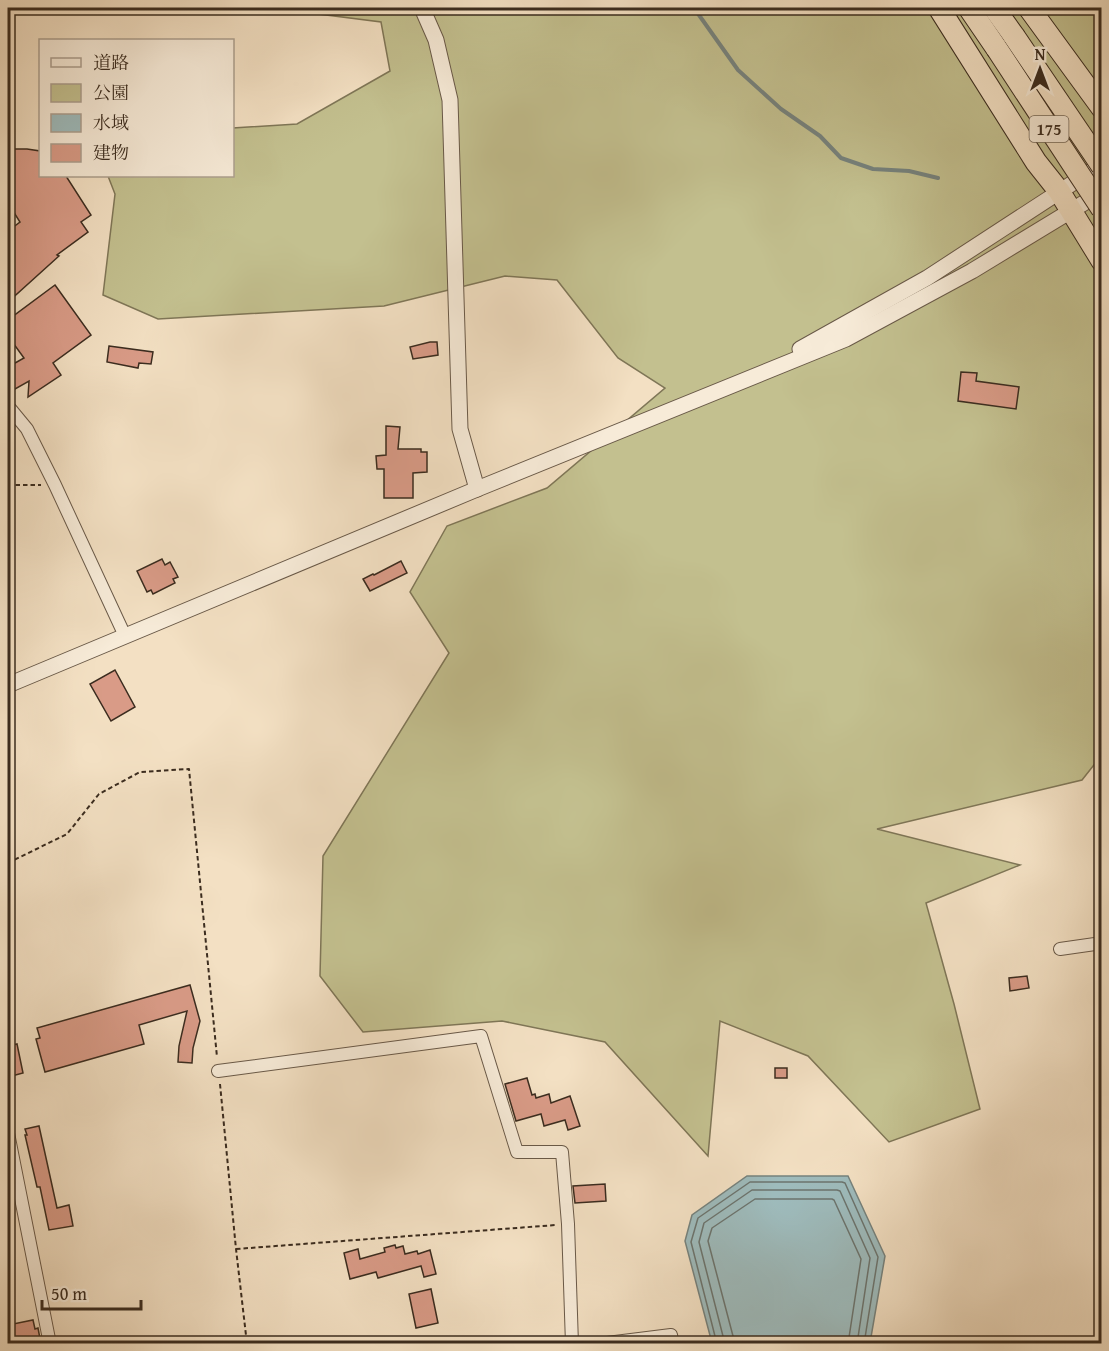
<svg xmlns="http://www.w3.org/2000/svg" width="1109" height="1351" font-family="'Gentium Book Plus','Noto Serif JP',serif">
	<rect width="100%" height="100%" fill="#f3e0c3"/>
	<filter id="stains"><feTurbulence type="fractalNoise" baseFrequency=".00333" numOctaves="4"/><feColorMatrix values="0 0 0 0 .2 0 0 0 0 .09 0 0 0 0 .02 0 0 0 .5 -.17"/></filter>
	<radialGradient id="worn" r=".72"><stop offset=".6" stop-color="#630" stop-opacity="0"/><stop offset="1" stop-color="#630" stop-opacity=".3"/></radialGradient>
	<path fill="#c3c08f" stroke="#7f7657" stroke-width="1.5" d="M271,8H1101V756L1082,780L877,829L1020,865L926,903L954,1004L980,1109L889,1142L808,1056L720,1021L708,1156L605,1042L502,1021L363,1032L320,976L323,856L449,653L410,592L447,526L547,488L665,388L618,358L557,280L505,276L384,306L158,319L103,295L115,194L108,176H232L233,128L297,124L390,71L381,22Z"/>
	<path fill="#9ebbbc" stroke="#76827d" stroke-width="1.5" d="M747,1176H848L885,1256L870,1343H712L685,1241L692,1215Z"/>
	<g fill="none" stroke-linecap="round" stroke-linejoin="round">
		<g stroke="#6c746e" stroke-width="1.5">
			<path d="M717,1344L691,1242L698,1218L750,1182H842L845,1183L878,1257L864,1344"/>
			<path d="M725,1344L699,1242L704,1223L752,1190H837L840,1191L870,1258L857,1344"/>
			<path d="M734,1344L733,1336L708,1241L712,1228L755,1199H832L834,1200L861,1259L848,1344"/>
		</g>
		<path stroke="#76827d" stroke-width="4" d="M694,8L738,70L781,109L820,136L841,158L873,169L909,171L938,178"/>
	</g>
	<g fill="#d99b87" stroke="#3b2c1f" stroke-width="1.5">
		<path d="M8,149H27L40,151V176H66L91,215L81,222L88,232L57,255L59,256L8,302V231L20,222L8,203Z"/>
		<path d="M55,285L91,335L53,363L61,375L28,397L29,381L8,393V367L24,358L8,336V320Z"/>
		<path d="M430,342H437L438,355L413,359L410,347Z"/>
		<path d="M109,346L153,352L151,364L139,363L138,368L107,362Z"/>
		<path d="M961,372L977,373L976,381L1019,387L1016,409L958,401Z"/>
		<path d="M386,426L400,427L398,449H421V452H427V472L413,473V498H384V469H377L376,456L386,455Z"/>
		<path d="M162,559L165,565L170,562L178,577L173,579L175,583L153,594L151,590L147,592L137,571Z"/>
		<path d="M401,561L407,573L370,591L363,579L373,574L374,575Z"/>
		<path d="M115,670L135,707L111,721L90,684Z"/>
		<path d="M1027,976L1029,988L1010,991L1009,978Z"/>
		<path d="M190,985L200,1021L193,1048L192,1063L178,1062L179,1046L187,1011L139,1025L144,1044L45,1072L36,1039L40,1038L37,1028Z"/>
		<path d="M17,1044L23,1073L8,1077V1046Z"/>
		<rect x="775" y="1068" width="12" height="10"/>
		<path d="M527,1078L532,1095L535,1094L536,1098L549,1094L551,1103L570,1096L580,1126L568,1130L565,1120L544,1126L541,1114L516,1121L505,1084Z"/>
		<path d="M39,1126L57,1208L69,1205L73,1226L49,1230L40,1187H37L25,1135H27L25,1129Z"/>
		<path d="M605,1184L606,1201L575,1203L573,1186Z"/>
		<path d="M395,1245L396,1248L403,1246L405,1254L417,1251L418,1254L430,1250L436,1274L424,1277L421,1266L378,1278L376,1272L350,1279L344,1253L358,1249L360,1259L385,1252L384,1248Z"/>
		<path d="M431,1289L438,1323L416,1328L409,1294Z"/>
		<path d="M33,1320L35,1329L38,1328L41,1344H8V1325Z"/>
	</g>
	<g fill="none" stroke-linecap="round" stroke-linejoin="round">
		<g stroke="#695948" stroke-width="14">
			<g id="minor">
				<path d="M8,406L27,429L55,485L125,636"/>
				<path d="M1060,949L1102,943"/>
				<path d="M218,1071L481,1036L517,1152H562L568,1224L572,1344"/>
				<path d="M8,1133L50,1344"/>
				<path d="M599,1344L671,1335L673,1344"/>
			</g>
		</g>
		<g stroke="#695948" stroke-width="17">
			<g id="tertiary">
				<path d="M422,8L436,40L450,100L460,429L477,489"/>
				<path d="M800,349L927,278L1102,164"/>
				<path d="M8,685L477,489L846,339L972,271L1102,192"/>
			</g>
		</g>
		<g stroke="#3b2c1f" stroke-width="23">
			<g id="trunk">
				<path d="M939,8L1036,162L1059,191L1102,261"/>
				<path d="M969,8L997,49"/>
				<path d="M994,8L1014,36"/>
				<path d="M1029,8L1102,108"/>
			</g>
		</g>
		<g stroke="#3b2c1f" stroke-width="2" stroke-dasharray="4.5 3" stroke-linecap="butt">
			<path d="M8,485H41"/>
			<path d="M8,863L67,834L99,794L140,772L189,769L217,1057"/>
			<path d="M220,1084L236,1249L247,1344"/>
			<path d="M236,1249L556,1225"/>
		</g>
		<use href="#minor" stroke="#f7ebd8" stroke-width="12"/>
		<use href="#tertiary" stroke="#f7ebd8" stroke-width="15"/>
		<use href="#trunk" stroke="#f3e0c3" stroke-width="21"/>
		<g stroke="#3b2c1f" stroke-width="23" stroke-linecap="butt">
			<g id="trunk-bridge">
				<path d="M1014,36L1102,166"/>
				<path d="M997,49L1102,209"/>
			</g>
		</g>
		<use href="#trunk-bridge" stroke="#f3e0c3" stroke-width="21"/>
	</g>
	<g text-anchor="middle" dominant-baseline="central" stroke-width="4.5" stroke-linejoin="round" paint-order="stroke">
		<rect fill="#f7ebd8" stroke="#736556" stroke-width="1.5" x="1029.5" y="116" width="39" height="26" rx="4.5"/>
		<g font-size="16" font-weight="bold" fill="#3b2c1f">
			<text x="1049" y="129">175</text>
		</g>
	</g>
	<rect width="1109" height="1351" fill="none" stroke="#f3e0c3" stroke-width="30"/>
	<rect x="9" y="9" width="1091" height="1333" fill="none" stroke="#3b2c1f" stroke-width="3"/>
	<rect x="15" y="15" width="1079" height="1321" fill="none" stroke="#3b2c1f" stroke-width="1.5"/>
	<rect x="39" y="39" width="195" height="138" fill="#f7ebd8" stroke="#ac9f8e" stroke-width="1.5"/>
	<rect x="51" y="58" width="30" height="9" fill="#f7ebd8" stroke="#ac9f8e" stroke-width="1.5"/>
	<text x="93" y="69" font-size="18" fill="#3b2c1f">道路</text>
	<rect x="51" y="84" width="30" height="18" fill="#c3c08f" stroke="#ac9f8e" stroke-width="1.5"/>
	<text x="93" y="99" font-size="18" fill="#3b2c1f">公園</text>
	<rect x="51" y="114" width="30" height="18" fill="#9ebbbc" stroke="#ac9f8e" stroke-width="1.5"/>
	<text x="93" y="129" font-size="18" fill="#3b2c1f">水域</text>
	<rect x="51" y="144" width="30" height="18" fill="#d99b87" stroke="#ac9f8e" stroke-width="1.5"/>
	<text x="93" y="159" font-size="18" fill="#3b2c1f">建物</text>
	<g transform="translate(1040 69)" stroke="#f7ebd8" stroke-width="4.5" paint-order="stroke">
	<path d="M0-4.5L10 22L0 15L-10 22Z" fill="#3b2c1f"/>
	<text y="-9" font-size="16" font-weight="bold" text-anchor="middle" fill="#3b2c1f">N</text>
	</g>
	<path d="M42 1300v9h99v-9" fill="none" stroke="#3b2c1f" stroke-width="3"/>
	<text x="51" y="1300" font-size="18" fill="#3b2c1f" stroke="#f7ebd8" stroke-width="4.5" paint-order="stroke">50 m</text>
	<rect width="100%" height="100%" filter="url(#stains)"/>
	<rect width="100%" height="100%" fill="url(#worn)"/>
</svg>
